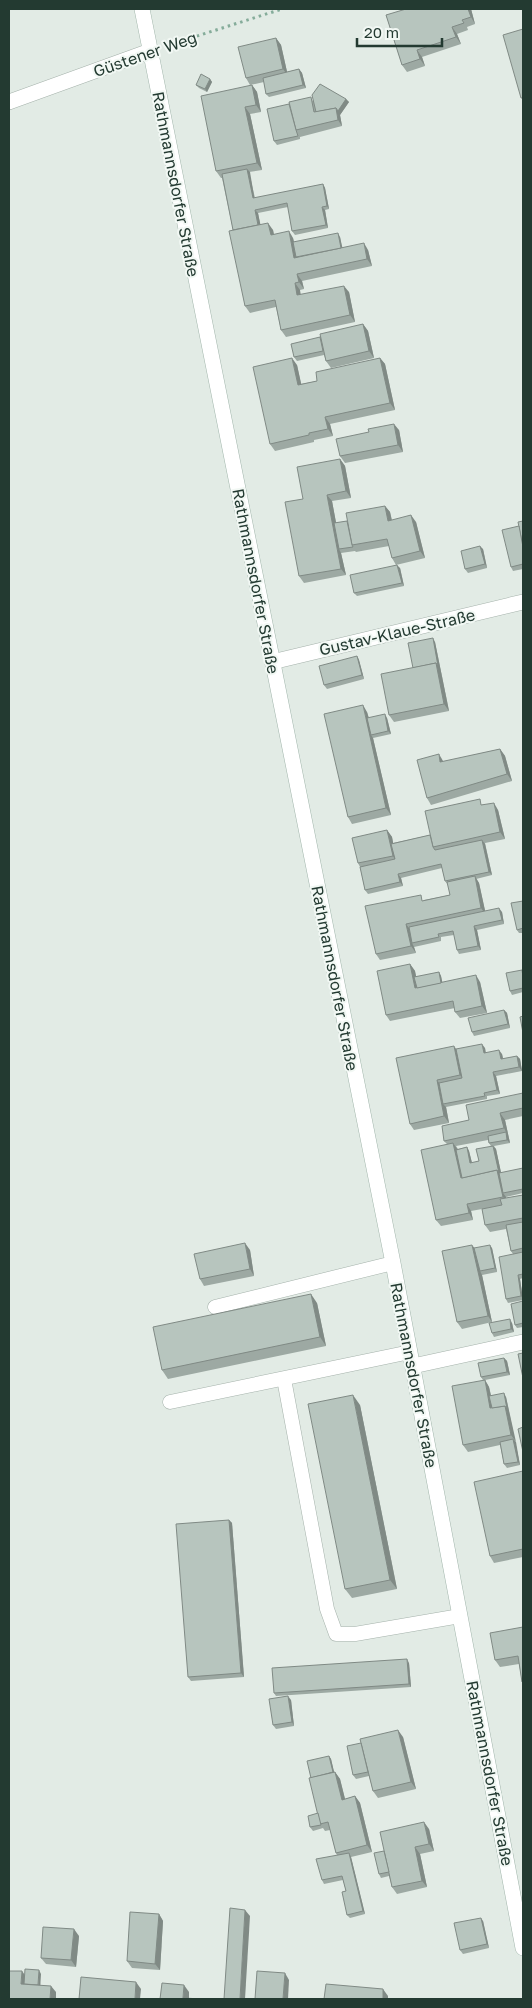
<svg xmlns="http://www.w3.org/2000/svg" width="532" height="2008" font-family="'Golos Text',sans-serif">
	<rect width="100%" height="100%" fill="#e2ebe5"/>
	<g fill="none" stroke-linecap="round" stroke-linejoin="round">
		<g stroke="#a5b2ab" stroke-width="15">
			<g id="lane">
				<path d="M215,1307L393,1263"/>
				<path d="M284,1379L327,1609L336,1634H355L460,1616"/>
				<path d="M170,1402L410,1352"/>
			</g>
		</g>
		<g stroke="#a5b2ab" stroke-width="16">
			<g id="street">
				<path d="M9,102L150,51"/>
				<path d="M272,662L523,602"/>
				<path d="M413,1366L523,1342"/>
			</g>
		</g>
		<g stroke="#a1b5ab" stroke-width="16">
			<path id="secondary" d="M142,9L393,1263L523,1948"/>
		</g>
		<path stroke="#85ac9a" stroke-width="3" stroke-dasharray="2.5 4" stroke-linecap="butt" d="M172,44L282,9"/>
		<use href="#lane" stroke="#fff" stroke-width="14"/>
		<use href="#street" stroke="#fff" stroke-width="15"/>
		<use href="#secondary" stroke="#fff" stroke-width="15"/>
	</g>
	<g fill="#9da9a3" fill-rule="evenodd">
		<path d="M471,9L475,24L467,27L468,30L457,34L461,44L422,57L425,66L407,72L402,65L386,15Z"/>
		<path d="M276,38L281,45L287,72L299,69L302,73L306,88L269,97L266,94L264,82L250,85L246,78Z"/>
		<path d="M210,79L212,82L207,92L199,88L196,85Z"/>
		<path d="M252,85L257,92L261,112L250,114L262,170L249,172L255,198L323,184L325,188L329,209L325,210L328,228L295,235L292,231L288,207L258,213L260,224L273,230L274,234L293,238L294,242L340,237L342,248L368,250L372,266L302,281L304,289L300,290V295L349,292L355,322L286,337L281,330L276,307L250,313L245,306L233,230L222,178H221L216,171Z"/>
		<path d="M346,99L349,102L340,115L342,126L300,137V139L277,145L274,141L313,100Z"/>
		<path d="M363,324L368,331L374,358L331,368L326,361L324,355L297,361L294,357L320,337Z"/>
		<path d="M380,358L385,364L395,410L330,424L333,436L314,440V442L275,451L270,444L297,365L301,384L317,381Z"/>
		<path d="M399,430L403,452L345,463L340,456L369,432Z"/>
		<path d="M340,459L345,466L351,498L332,501L336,523L347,521L385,506L390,512L392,520L416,522L425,558L396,565L392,558L389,546L356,552L355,551L341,553L346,575L304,583L299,576L303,499Z"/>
		<path d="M523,521V569L513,571L511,567L519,526Z"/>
		<path d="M483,549L487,568L468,573L465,569Z"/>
		<path d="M400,568L404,586L357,596L354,593Z"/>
		<path d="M435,642L449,711L394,722L389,715L413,668Z"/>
		<path d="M357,656L359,660L364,679L327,689L324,685Z"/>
		<path d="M367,712L369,718H387L391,734L373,738L391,815L352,824L348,817Z"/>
		<path d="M500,749L505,756L512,781L431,805L427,798L444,762Z"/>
		<path d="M484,805L498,810L505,839L485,843L492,875L476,879L479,883L485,911L502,912L504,924L477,930L481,950L459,954L457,950L454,935L441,937V941L414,947L416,953L380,960L376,954L424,900L450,895L448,885L445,881L442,868L401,878L403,886L368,894L365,890L360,867L358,863L387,830L392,837L393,843L430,835Z"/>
		<path d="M523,901V933H519L517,930Z"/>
		<path d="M410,964L415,971L416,977L439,972L441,976L442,982H480L487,1013L460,1018L455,1012V1008L390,1021L386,1015Z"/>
		<path d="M522,970L523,972V992L512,995L510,991Z"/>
		<path d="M504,1010L507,1013L510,1028L474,1036L472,1032Z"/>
		<path d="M485,1048L486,1053L502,1054L503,1059L517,1056L520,1059L522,1071L496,1076L500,1094L487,1096V1099L446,1107L449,1123L414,1130L410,1124L456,1049Z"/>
		<path d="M523,1093V1116L505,1120L510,1143L494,1146L496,1149L501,1173L523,1168V1193L506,1197V1198L523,1195V1278L520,1279L523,1300L508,1303L506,1299L513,1254L511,1251L506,1229L490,1232L485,1225L482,1209L471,1211L473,1220L441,1226L436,1220L447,1144L444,1141L469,1120ZM488,1140L489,1143L491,1146L479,1161L472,1163L469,1151L467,1147L458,1149L456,1146Z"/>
		<path d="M474,1248H492L497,1272L482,1275L492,1322L462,1329L457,1322Z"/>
		<path d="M250,1250L254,1276L204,1286L200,1279Z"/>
		<path d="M523,1301V1327L517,1328L515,1325Z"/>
		<path d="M317,1303L326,1346L168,1379L162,1370Z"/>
		<path d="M512,1323L514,1332L494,1337L492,1333Z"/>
		<path d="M504,1358L507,1361L510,1375L485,1380L489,1387L491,1395L506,1397L520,1465L507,1468L504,1464L500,1445L468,1452L463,1445L483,1380L481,1377Z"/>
		<path d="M360,1405L397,1589L352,1598L345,1589Z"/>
		<path d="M523,1471V1557L494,1563L490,1556Z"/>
		<path d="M229,1520L232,1523L244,1677L191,1681L188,1677Z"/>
		<path d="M523,1627V1684L522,1682L519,1664L500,1667L495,1660Z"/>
		<path d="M409,1663L411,1687L276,1696L274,1693Z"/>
		<path d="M291,1700L294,1726L276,1729L273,1725Z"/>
		<path d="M403,1737L416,1789L378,1798L373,1791L369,1776L356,1779L353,1775L361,1743Z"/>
		<path d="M329,1756L331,1759L334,1772H335L340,1779L345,1799L355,1796L360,1803L372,1852L351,1857L365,1914L350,1918L347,1915L346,1891L343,1880L324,1884L322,1880L337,1855L336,1853L330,1830L325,1831L323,1828L313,1831L310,1827L318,1813Z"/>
		<path d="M429,1829L434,1851L420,1854L427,1887L397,1894L392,1887L389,1876L381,1878L379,1874L384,1851Z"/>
		<path d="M159,1914L163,1921L160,1970L132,1968L127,1961Z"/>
		<path d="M483,1921L489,1948L463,1954L460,1950Z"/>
		<path d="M79,1936L76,1967L46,1964L41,1958Z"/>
	</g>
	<g fill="#808a85">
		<path d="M468,9H471L475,24L471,17Z"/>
		<path d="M452,27L457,34L461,44L456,37Z"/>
		<path d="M276,38L281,45L288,76L283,69Z"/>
		<path d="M417,50L422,57L425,66L420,59Z"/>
		<path d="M299,69L302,73L306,88L303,85Z"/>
		<path d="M210,79L212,82L207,92L205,89Z"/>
		<path d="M252,85L257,92L261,112L256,105Z"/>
		<path d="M346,99L349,102L340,115L342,126L338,120L336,108Z"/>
		<path d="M245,107L250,114L262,170L257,163Z"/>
		<path d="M247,169L250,172L255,202L253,198Z"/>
		<path d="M323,184L325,188L329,209L327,206Z"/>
		<path d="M322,207L325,210L328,228L326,225Z"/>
		<path d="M255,210L258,213L262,232L259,228Z"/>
		<path d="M268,223L273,230L275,242L271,235Z"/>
		<path d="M289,231L293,238L298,260L294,258Z"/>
		<path d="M338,233L340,237L344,255L341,252Z"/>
		<path d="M364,243L368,250L372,266L367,259Z"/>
		<path d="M297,274L302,281L304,289L299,282Z"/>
		<path d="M295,283L300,290L302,302L297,295Z"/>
		<path d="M344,286L349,292L355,322L350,315Z"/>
		<path d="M363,324L368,331L374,358L369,351Z"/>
		<path d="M292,358L297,365L303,392L298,385Z"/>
		<path d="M380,358L385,364L395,410L390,403Z"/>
		<path d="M325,417L330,424L333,436L328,429Z"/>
		<path d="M394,424L399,430L403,452L398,445Z"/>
		<path d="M340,459L345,466L351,498L346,491Z"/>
		<path d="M327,495L332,501L341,549H339L341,553L346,575L341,569Z"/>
		<path d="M385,506L390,512L393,527L388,521Z"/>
		<path d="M411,515L416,522L425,558L420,551Z"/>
		<path d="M480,546L483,549L487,568L485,564Z"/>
		<path d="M397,565L400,568L404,586L402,583Z"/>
		<path d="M433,638L435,642L449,711L444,704L436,663Z"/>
		<path d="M357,656L359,660L364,679L362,675Z"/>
		<path d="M363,705L367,712L373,734L371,735L373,738L391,815L386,808Z"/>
		<path d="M385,714L387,718L391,734L388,731Z"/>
		<path d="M500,749L505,756L512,781L507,774Z"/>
		<path d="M439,754L443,761L445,769L440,762Z"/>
		<path d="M494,803L498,810L505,839L500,832Z"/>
		<path d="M387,830L392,837L397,863L393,856Z"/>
		<path d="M482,840L485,844L492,875L489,872Z"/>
		<path d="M398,874L401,878L403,886L400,882Z"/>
		<path d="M475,876L479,883L486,915L481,908Z"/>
		<path d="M499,908L502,912L504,924L502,920Z"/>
		<path d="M406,924L411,931L412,943L414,947L416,953L411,946Z"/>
		<path d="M474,926L477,930L481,950L478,946Z"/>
		<path d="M410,964L415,971L419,991L415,988Z"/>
		<path d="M439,972L441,976L444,990L441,986Z"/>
		<path d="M476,975L480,982L487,1013L482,1006Z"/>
		<path d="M504,1010L507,1013L510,1028L508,1024Z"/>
		<path d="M482,1044L485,1048L486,1057L484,1053Z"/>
		<path d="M454,1046L459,1053L465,1082L460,1075Z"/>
		<path d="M499,1050L502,1054L504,1063L501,1059Z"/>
		<path d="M517,1056L520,1059L522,1071L519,1067Z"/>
		<path d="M493,1072L496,1076L500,1094L497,1090Z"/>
		<path d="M437,1080L442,1087L443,1104L446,1107L449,1123L444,1116Z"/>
		<path d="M500,1113L505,1120L510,1143L507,1140L506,1132L504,1128Z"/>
		<path d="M453,1143L458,1150L463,1181L461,1178Z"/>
		<path d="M493,1146L496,1149L502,1177L503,1193L506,1197L507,1203L503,1197L497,1170Z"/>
		<path d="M467,1147L469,1151L473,1167L470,1163Z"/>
		<path d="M467,1204L471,1211L473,1220L469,1213Z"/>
		<path d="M245,1243L250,1250L254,1276L250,1269Z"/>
		<path d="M472,1245L477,1251L480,1271L482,1275L492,1322L488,1316Z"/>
		<path d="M490,1245L492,1248L497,1272L495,1268Z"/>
		<path d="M518,1275L520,1279L523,1299L521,1296Z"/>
		<path d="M311,1294L317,1303L326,1346L320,1337Z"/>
		<path d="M510,1319L512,1323L514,1332L511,1329Z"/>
		<path d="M504,1358L507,1361L510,1375L507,1372Z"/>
		<path d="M485,1380L489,1387L494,1411L490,1408Z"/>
		<path d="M504,1393L506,1397L516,1442L511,1435L505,1406Z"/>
		<path d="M353,1395L360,1405L397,1589L390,1580Z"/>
		<path d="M513,1439L516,1442L520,1465L518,1462Z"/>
		<path d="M229,1520L232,1523L244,1677L241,1673Z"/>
		<path d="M407,1659L409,1663L411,1687L409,1684Z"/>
		<path d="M288,1696L291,1700L294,1726L292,1722Z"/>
		<path d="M398,1730L403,1737L416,1789L411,1782Z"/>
		<path d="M329,1756L331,1759L336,1780L333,1776Z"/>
		<path d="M335,1772L340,1779L347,1807L342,1800Z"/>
		<path d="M355,1796L360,1803L372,1852L367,1845Z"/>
		<path d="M424,1822L429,1829L434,1851L429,1844Z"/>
		<path d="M415,1847L420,1854L427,1887L422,1881Z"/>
		<path d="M349,1853L351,1857L365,1914L363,1911Z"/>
		<path d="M245,1910L250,1916L245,1999H240Z"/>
		<path d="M159,1914L163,1921L160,1970L155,1964Z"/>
		<path d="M481,1918L483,1921L489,1948L487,1944Z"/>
		<path d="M74,1929L79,1936L76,1967L71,1960Z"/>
		<path d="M39,1970L41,1974L40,1991L38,1988Z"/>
		<path d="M22,1971L27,1978L23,1987L21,1984Z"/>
		<path d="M285,1973L289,1980L288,1999H283Z"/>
		<path d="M136,1982L141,1989L140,1999H135Z"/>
		<path d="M184,1985L189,1992V1999L183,1998Z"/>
		<path d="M51,1986L56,1992V1999H50Z"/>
		<path d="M383,1989L388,1996V1999H383Z"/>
	</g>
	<g fill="#b7c5be" stroke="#808a85">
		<path d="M406,9H468L471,17L462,20L464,23L452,27L456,37L417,50L420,59L402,65L386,15Z"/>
		<path d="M523,29V98H521L503,35Z"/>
		<path d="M276,38L283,69L246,78L238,47Z"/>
		<path d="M299,69L303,85L266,94L263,78Z"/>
		<path d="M201,74L210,79L205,89L196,85Z"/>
		<path d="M320,84L346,99L338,111L336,108L316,112L312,95Z"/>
		<path d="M252,85L256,105L245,107L257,163L216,171L201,96Z"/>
		<path d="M311,97L314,112L336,108L338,120L296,130L289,102Z"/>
		<path d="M289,104L296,130L298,136L274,141L267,109Z"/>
		<path d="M247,169L253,198L323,184L327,206L322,207L326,225L292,231L287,203L255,210L258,225L233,230L222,174Z"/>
		<path d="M268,223L271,235L289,231L294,258L364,243L367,259L297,274L299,282L295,283L297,295L344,286L350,315L281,330L275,300L245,306L229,231Z"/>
		<path d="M338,233L341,248L296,257L293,242Z"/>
		<path d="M363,324L369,351L326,361L320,334Z"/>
		<path d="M320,337L323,351L294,357L291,344Z"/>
		<path d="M292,358L298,385L317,381L316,372L380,358L390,403L325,417L328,429L309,433V435L270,444L253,367Z"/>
		<path d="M394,424L398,445L340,456L336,439L369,432L368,429Z"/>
		<path d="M340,459L346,491L327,495L341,569L299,576L285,502L303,499L297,467Z"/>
		<path d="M385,506L388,521L411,515L420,551L392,558L387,539L352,545L346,513Z"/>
		<path d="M347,521L352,545L353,547L339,549L334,523Z"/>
		<path d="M523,521V547L518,522Z"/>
		<path d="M519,526L523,547V564L511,567L502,530Z"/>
		<path d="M480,546L485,564L465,569L461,551Z"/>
		<path d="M397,565L402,583L354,593L350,575Z"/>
		<path d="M433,638L438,666L436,663L413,668L408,643Z"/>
		<path d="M357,656L362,675L324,685L319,666Z"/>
		<path d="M436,663L444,704L389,715L381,674Z"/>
		<path d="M363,705L386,808L348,817L324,714Z"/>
		<path d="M385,714L388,731L371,735L367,718Z"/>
		<path d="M500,749L507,774L427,798L417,760L439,754L440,762Z"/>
		<path d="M480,799L481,805L494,803L500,832L433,847L425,811Z"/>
		<path d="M387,830L393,856L358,863L352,838Z"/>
		<path d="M430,835L433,847L435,850L482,840L489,872L445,881L441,864L398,874L400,882L365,890L360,867L395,859L391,844Z"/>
		<path d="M475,876L481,908L406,924L411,946L376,954L365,906L421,895L422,901L450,895L447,882Z"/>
		<path d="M523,901V928L517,930L511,903Z"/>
		<path d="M499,908L502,920L474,926L478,946L457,950L453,931L438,934L439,937L412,943L409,927Z"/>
		<path d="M410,964L415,988L476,975L482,1006L455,1012L453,1001L386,1015L377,971Z"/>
		<path d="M522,970L523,977V988L510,991L506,973Z"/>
		<path d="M439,972L441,983L417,988L414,977Z"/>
		<path d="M504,1010L508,1024L472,1032L468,1018Z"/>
		<path d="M523,1016V1033L520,1017Z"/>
		<path d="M482,1044L484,1053L499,1050L501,1059L517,1056L519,1067L493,1072L497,1090L484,1093L485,1096L443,1104L439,1083L462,1078L456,1049Z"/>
		<path d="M454,1046L460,1075L437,1080L444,1116L410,1124L396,1058Z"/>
		<path d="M523,1093V1108L500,1113L504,1128L444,1141L442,1126L469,1120L466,1105Z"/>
		<path d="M506,1132L507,1140L489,1143L488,1136Z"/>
		<path d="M453,1143L461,1178L497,1170L503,1197L467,1204L469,1213L436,1220L421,1150Z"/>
		<path d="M493,1146L499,1173L497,1170L462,1178L456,1150L467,1147L470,1163L479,1161L476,1149Z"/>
		<path d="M523,1168V1189L503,1193L499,1173Z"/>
		<path d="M523,1195V1218L485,1225L482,1209L502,1205L500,1199Z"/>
		<path d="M523,1222V1248L511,1251L506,1225Z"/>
		<path d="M245,1243L250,1269L200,1279L194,1254Z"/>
		<path d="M472,1245L488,1316L457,1322L442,1251Z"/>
		<path d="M490,1245L495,1268L480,1271L474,1248Z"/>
		<path d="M523,1252V1274L518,1275L521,1296L506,1299L499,1257Z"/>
		<path d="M311,1294L320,1337L162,1370L153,1327Z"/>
		<path d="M523,1301V1323L515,1325L511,1304Z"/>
		<path d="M510,1319L511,1329L492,1333L489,1323Z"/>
		<path d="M523,1353V1378L518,1354Z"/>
		<path d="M504,1358L507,1372L481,1377L478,1363Z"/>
		<path d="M485,1380L490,1408L505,1406L511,1435L463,1445L452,1386Z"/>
		<path d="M504,1393L507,1409L505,1406L492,1408L489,1396Z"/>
		<path d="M353,1395L390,1580L345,1589L308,1404Z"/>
		<path d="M523,1427V1452L518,1429Z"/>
		<path d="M513,1439L518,1462L504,1464L500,1442Z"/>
		<path d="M523,1471V1549L490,1556L474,1482Z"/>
		<path d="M229,1520L241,1673L188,1677L176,1524Z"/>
		<path d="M523,1627V1682H522L518,1656L495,1660L490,1633Z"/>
		<path d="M407,1659L409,1684L274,1693L272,1668Z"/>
		<path d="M288,1696L292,1722L273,1725L269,1699Z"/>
		<path d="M398,1730L411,1782L373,1791L360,1739Z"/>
		<path d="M361,1743L368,1772L353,1775L347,1746Z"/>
		<path d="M329,1756L333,1772L311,1778L307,1761Z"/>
		<path d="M335,1772L342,1800L355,1796L367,1845L336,1853L328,1822L320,1824L309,1778Z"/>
		<path d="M318,1813L321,1825L310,1827L308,1816Z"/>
		<path d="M424,1822L429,1844L415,1847L422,1881L392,1887L380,1832Z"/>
		<path d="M384,1851L389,1872L379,1874L374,1853Z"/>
		<path d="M349,1853L363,1911L347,1915L342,1892L346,1891L342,1876L322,1880L316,1859Z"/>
		<path d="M230,1908L245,1910L240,1999H224Z"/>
		<path d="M130,1912L159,1914L155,1964L127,1961Z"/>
		<path d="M481,1918L487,1944L460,1950L454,1923Z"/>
		<path d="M43,1927L74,1929L71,1960L41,1958Z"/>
		<path d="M25,1969L39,1970L38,1985L24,1984Z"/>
		<path d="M9,1971H22L21,1984L51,1986L50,1999H9Z"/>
		<path d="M257,1971L285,1973L283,1999H292H255Z"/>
		<path d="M81,1977L136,1982L135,1999H79Z"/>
		<path d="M162,1983L184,1985L183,1998L202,1999H160Z"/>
		<path d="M326,1984L383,1989V1999H324Z"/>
	</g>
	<g text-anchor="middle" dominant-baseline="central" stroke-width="4" stroke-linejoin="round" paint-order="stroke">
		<g font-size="16" fill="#233a31" stroke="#f2f8f4">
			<text transform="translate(145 54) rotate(-19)">Güstener Weg</text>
			<text transform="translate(176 184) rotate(79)">Rathmannsdorfer Straße</text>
			<text transform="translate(256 581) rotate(79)">Rathmannsdorfer Straße</text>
			<text transform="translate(397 632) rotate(-13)">Gustav-Klaue-Straße</text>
			<text transform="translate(335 978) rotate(79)">Rathmannsdorfer Straße</text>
			<text transform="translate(414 1375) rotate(79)">Rathmannsdorfer Straße</text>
			<text transform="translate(490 1773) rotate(79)">Rathmannsdorfer Straße</text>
		</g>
	</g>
	<rect width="532" height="2008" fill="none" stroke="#233a31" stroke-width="20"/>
	<path d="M357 38v8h85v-8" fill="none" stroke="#233a31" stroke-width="2.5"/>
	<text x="364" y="38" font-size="15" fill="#233a31" stroke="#f2f8f4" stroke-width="4" paint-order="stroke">20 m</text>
</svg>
